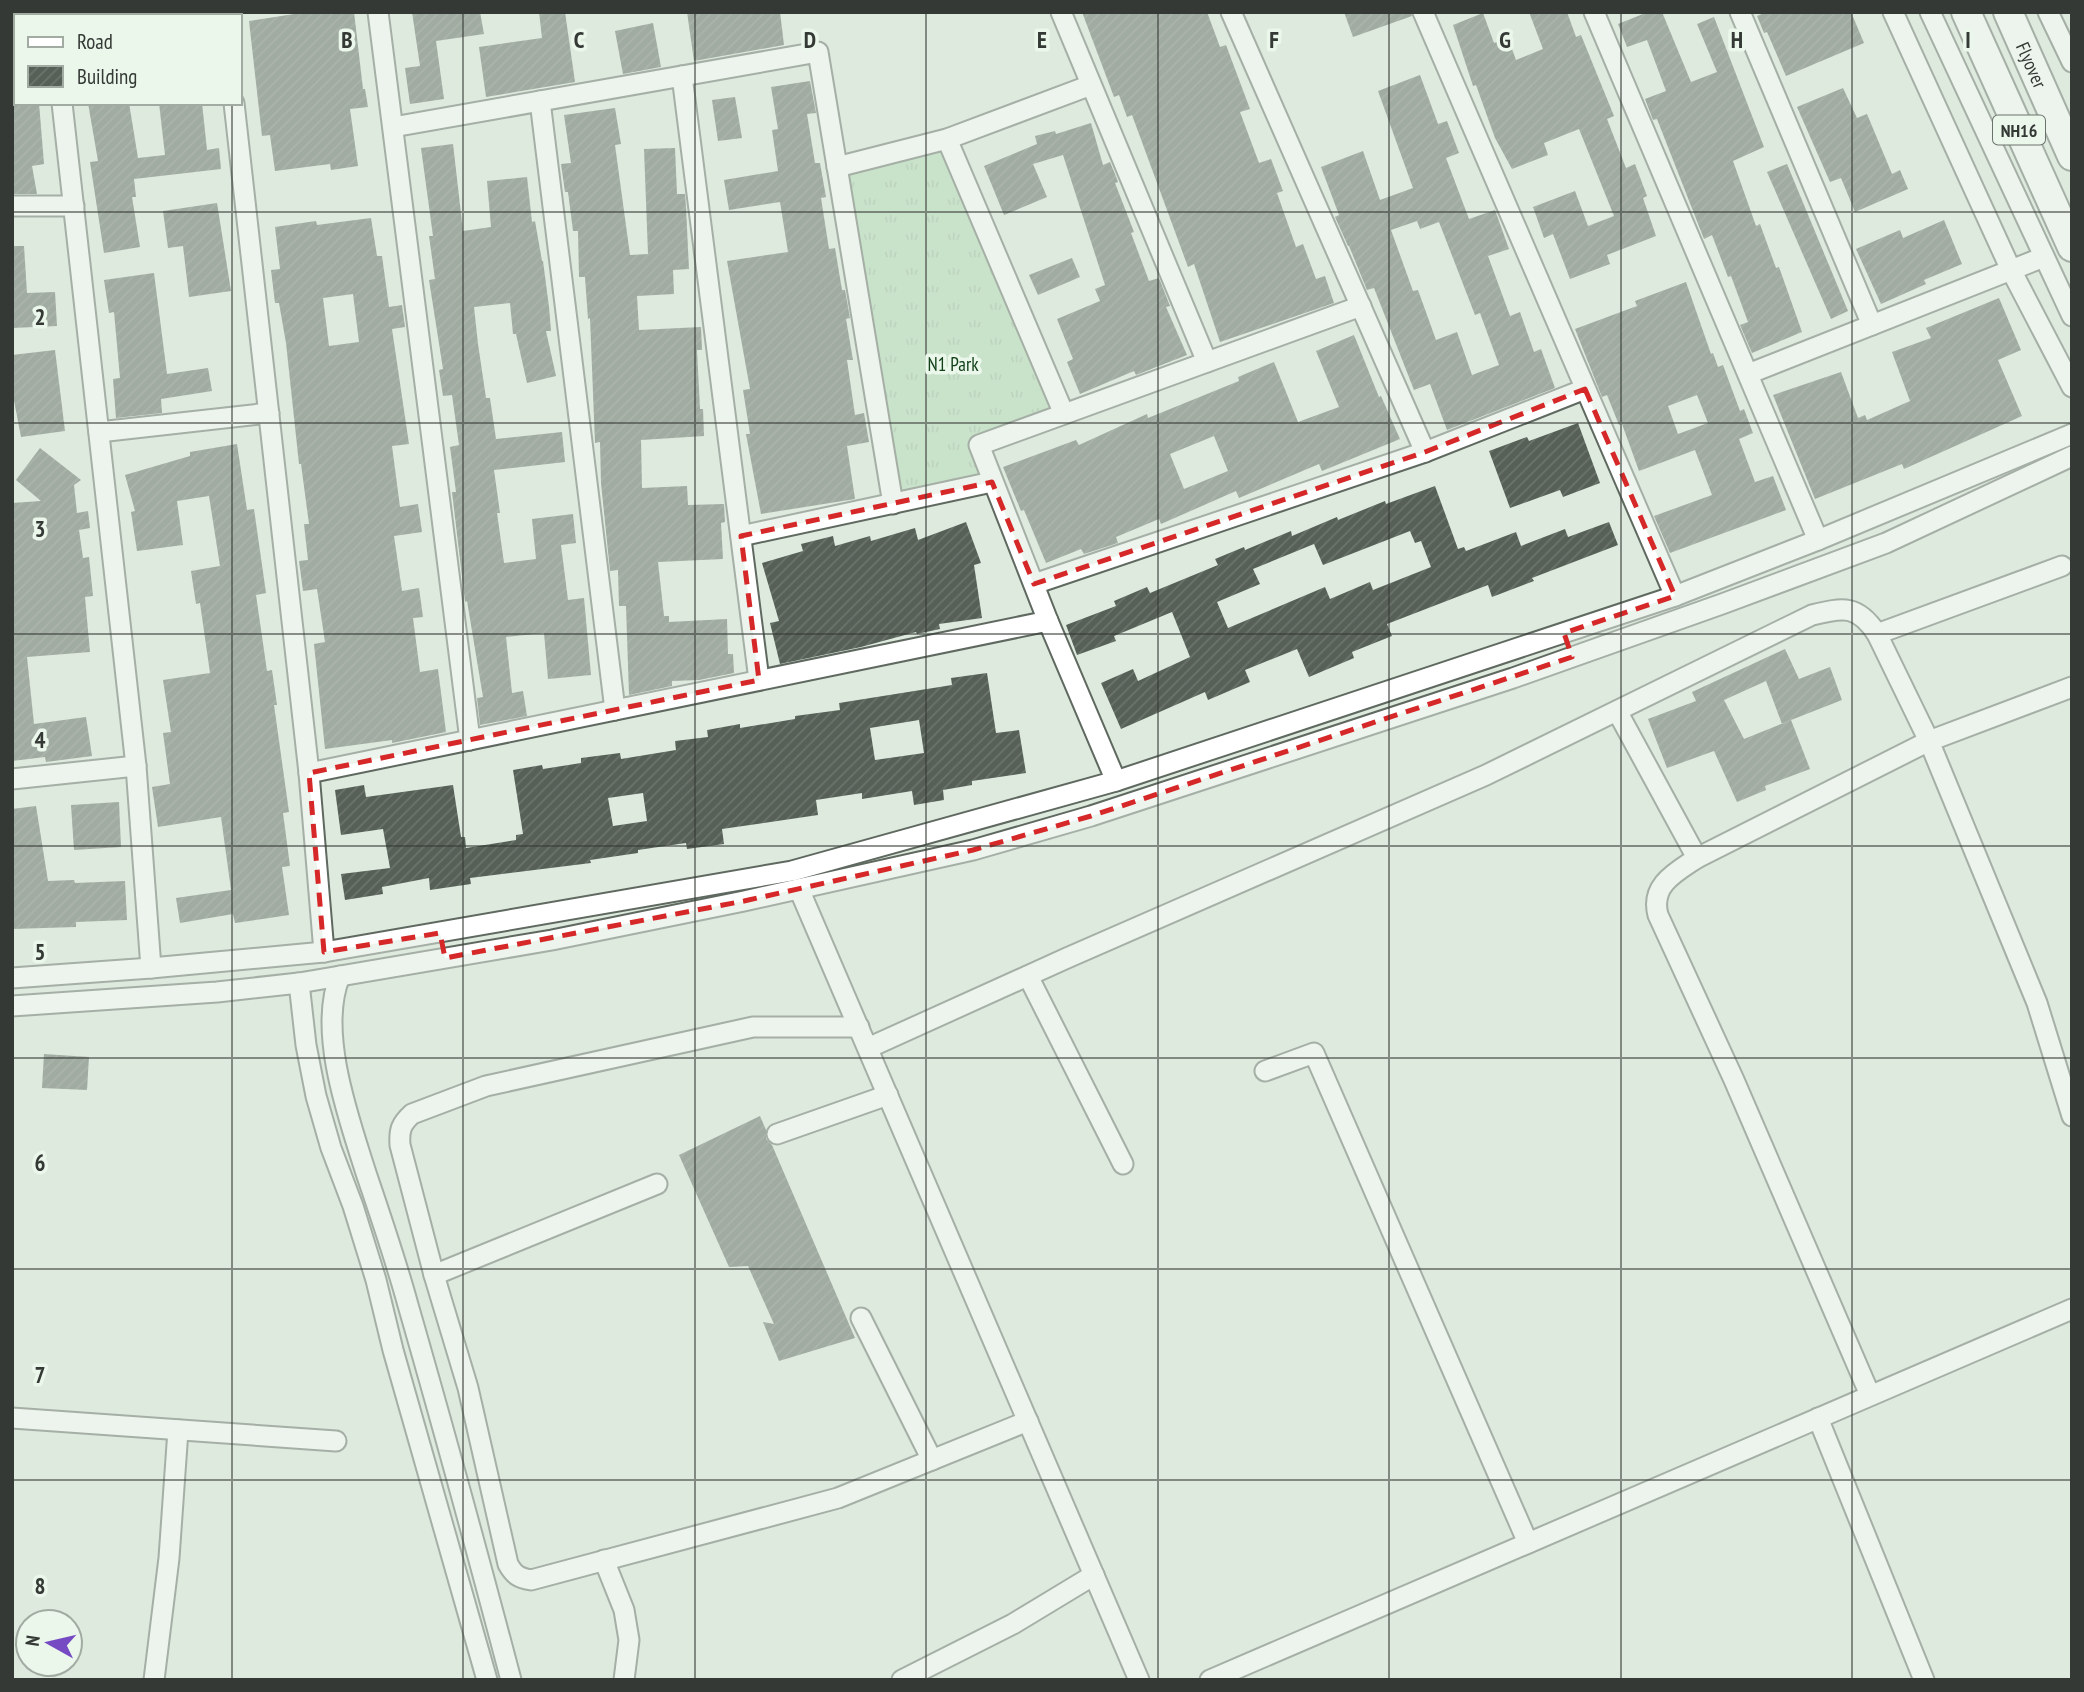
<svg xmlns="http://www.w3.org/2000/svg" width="2084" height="1692" font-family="'PT Sans Narrow',sans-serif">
	<defs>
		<pattern id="grass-tufts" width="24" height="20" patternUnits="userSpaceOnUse" patternTransform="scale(1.75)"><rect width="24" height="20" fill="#afd9b1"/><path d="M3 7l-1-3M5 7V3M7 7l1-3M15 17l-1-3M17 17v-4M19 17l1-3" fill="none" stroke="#97bb99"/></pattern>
		<pattern id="building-hatch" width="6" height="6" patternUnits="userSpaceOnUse" patternTransform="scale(1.75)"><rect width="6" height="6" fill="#566057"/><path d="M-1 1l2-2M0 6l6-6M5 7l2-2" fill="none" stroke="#6c746c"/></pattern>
	</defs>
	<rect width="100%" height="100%" fill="#deeade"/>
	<path fill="url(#grass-tufts)" d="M947,139L1064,414L979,445L992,482L893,504L837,167Z"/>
	<g fill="url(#building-hatch)" fill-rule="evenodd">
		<path d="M307,12H354L363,89H365L368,107L350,109L358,166L331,170L330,164L275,171L270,135L262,136L249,21Z"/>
		<path d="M412,12H480L484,34L436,41L444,99L410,104L405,68L420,66Z"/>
		<path d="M539,12H565L575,82L486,97L479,47L542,38Z"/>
		<path d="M687,12H780L784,45L694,61Z"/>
		<path d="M1082,12H1207L1220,47L1226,45L1250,109L1240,112L1259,163L1271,159L1283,191L1277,193L1296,247L1303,244L1316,279L1325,276L1334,303L1220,342L1194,264L1188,267L1132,115L1127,117L1119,95L1114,97Z"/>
		<path d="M1344,12H1411L1412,16L1353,37Z"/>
		<path d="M1529,12H1567L1576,37L1581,35L1614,116L1607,119L1626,168L1635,164L1647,196L1643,198L1656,236L1607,255L1610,264L1570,279L1553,234L1544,238L1533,207L1575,191L1588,226L1614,216L1579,129L1544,143L1548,155L1512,169L1495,138L1476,85L1473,86L1453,25L1483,13L1494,43L1508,38L1516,60L1543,49Z"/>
		<path d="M1648,12H1662L1691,82L1717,72L1697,24L1714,17L1764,147L1733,161L1756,226L1760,224L1776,268L1779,267L1802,332L1752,353L1740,325L1748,322L1731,276L1728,277L1712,235L1704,239L1657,119L1653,120L1645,99L1666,91L1647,40L1627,47L1618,24Z"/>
		<path d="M1766,12H1851L1864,43L1786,76L1767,32L1764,33L1757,16Z"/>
		<path d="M653,23L661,67L623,74L615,31Z"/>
		<path d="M1420,75L1438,124L1447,121L1459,153L1446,158L1469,219L1495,210L1509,249L1488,256L1510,316L1520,312L1534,352L1541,349L1555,388L1447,430L1430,384L1414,390L1374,288L1367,290L1349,246H1348L1335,217L1339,215L1321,167L1363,151L1380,200L1413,188L1378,91ZM1417,221L1420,229L1439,222L1475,315L1480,313L1499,365L1472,375L1457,332L1436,340L1418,290L1413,291L1391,230Z"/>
		<path d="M810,81L816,113L807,114L815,163H820L826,197L821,198L829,249L835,248L842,290H845L850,318L846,319L853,360H847L855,415L864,413L869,442L847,446L855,499L761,514L746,434H750L743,390L750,389L727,261L788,252L780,202L729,210L724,180L778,171L772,130L778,129L771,87Z"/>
		<path d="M1843,88L1857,118L1867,114L1892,174L1900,170L1908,189L1855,212L1841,178L1830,182L1797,107Z"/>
		<path d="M735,97L742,138L718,141L712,100Z"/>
		<path d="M12,103H39L44,164L32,166L37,194H12V177H14Z"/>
		<path d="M88,103H129L138,158L165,155L159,103H202L207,150L219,148L221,169L134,179L136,197H132L140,247L104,253L90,162L98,161Z"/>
		<path d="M615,108L621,144L615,145L630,255L648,254L644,149L675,148L677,194H685L686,207L689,269L673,270L674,294L637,296L639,330L701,327L702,350H697L700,409H703L704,436L641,440L642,488L687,486L688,505L724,504L725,522L721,523L723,559L658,562L664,616H669V622L727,619L728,654H733L734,673L699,680L672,681V686L629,695L626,606H619L618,570L610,571L601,483L600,442L595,443L590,318L588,319L585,277H579L578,231H573L568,192H565L561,164L571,163L564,115Z"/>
		<path d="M1091,123L1103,165L1110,162L1115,174L1118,182L1115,183L1134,232L1131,233L1149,281L1159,278L1170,306L1166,307L1187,355L1136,375L1134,371L1080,394L1067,362L1073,359L1057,319L1100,301L1095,289L1105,285L1063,155L1033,164L1047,197L1004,215L984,166L1037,144L1035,136L1055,131L1056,134Z"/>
		<path d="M453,144L463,231L491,227L487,181L527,177L532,222L535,221L542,261H543L549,307L551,331H546L556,376L527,383L516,334H513L510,303L474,307L478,344L486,398H490L496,439L562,432L565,462L494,470L500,513H497L504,563L536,559L532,519L573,514L576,543L561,545L568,600L584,598L591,675L548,679L544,633L506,637L512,693L523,691L527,716L480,725L477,698L483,697L467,601L465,602L452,492H456L450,447L459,445L452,395L443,396L439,370L443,369L429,280L435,279L429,236H433L421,148Z"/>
		<path d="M1787,164L1848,311L1831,319L1767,172Z"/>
		<path d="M217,203L231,291L189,297L183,246L168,248L163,211Z"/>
		<path d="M371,218L377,256H382L389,307L402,305L405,327L392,329L409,444L392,446L400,507L418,504L422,532L394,536L402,591L419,588L423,617L413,618L420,672L438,669L446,732L392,743V740L325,749L314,644L325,642L317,589L303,591L299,561L308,560L304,524H309L301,464H299L286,343L279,303H275L271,270L280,269L275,227L316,221L317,225ZM353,294L359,342L329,346L323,298Z"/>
		<path d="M1944,220L1962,264L1924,280L1926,284L1881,304L1856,249L1900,230L1903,238Z"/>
		<path d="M12,246H24L27,293L55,292L57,326L12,328Z"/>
		<path d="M1072,258L1080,277L1038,295L1029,275Z"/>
		<path d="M154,273L167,374L208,368L212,391L161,399L162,413L116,418L113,379L120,378L114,312L109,313L104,280Z"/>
		<path d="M1686,282L1711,354L1713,353L1718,367L1723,365L1740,411L1744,409L1753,433L1739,439L1755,482L1773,476L1786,510L1670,553L1654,516L1712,495L1695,450L1639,471L1622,424L1619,425L1607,395L1602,397L1575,329L1637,306L1635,301ZM1697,395L1708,423L1678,434L1668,406Z"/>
		<path d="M1999,298L2021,350L1998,360L2022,416L1904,469L1902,464L1815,499L1773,395L1841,372L1858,418L1865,415L1867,420L1910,401L1892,352L1931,338L1926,328Z"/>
		<path d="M1354,335L1379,397L1381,396L1400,439L1322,471L1319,464L1239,498L1236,491L1161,524L1159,519L1116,537L1118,543L1084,554L1081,549L1046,563L1024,510L1021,511L1003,467L1076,440L1079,445L1147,414L1148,418L1239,381L1238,377L1274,362L1298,422L1339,407L1316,351ZM1214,436L1228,471L1184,489L1170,454Z"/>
		<path d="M55,350L65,431L21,437L12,390V355Z"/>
		<path d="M1578,423L1600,483L1563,497L1560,490L1510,508L1489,451L1527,437L1529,441Z"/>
		<path d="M237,444L247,510L254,509L266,593L256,595L267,671L272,670L277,705H274L289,812L283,813L290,866L282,867L289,915L235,923L233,914L180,923L176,898L231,890L221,817L158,827L152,787L170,784L163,733L171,732L163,680L210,673L200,603L196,604L191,571L220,566L209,496L177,501L183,545L137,551L131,512L135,511L125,475L190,456V452Z"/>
		<path d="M40,448L81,480L74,485L77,513L88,511L90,528L79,530L83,558L89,557L93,596L85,597L90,652L27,657L34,724L86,717L92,756L46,762L45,757L12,761V503L41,501L16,480Z"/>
		<path d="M1435,486L1458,549L1464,547L1466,551L1516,532L1521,546L1565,529L1568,537L1609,522L1618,545L1532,578L1534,581L1492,597L1488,585L1387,624L1392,636L1352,652L1354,658L1309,677L1297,649L1245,670L1250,682L1208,700L1205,692L1121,729L1101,683L1133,669L1138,681L1190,657L1172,612L1114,636L1116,641L1077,655L1066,625L1116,606L1114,601L1147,587L1150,593L1218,565L1215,559L1244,547L1245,550L1291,531L1292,536L1337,517L1338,520L1385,501L1386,504ZM1410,531L1415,543L1421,541L1431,567L1373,590L1370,582L1330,599L1325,587L1228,628L1217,602L1260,584L1253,569L1314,544L1323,565Z"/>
		<path d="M966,522L981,563L974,565L982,618L939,624L940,629L917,634L916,632L861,647L780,664L770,623L779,621L762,563L803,551L801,544L833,536L835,546L870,536L871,541L915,528L918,540Z"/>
		<path d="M1785,649L1799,679L1830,667L1842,700L1791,720L1810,769L1765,786L1766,790L1737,802L1714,751L1667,768L1648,719L1696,701L1692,692ZM1766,681L1782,724L1791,720L1744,739L1724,700Z"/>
		<path d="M987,673L996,733L1019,730L1026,773L972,781V785L943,790L944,800L914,805L912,791L862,799V793L816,800L818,815L722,829L724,844L687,849L686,843L638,850V853L590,860L591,863L470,878L471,884L430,890L429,878L382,887L383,894L345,900L341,874L390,868L383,829L341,835L335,790L364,785L366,797L453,785L461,837H465L466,848L516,840V835L523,834L513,770L542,765L543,769L581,763V758L620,753L621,759L676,750L675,741L708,737L707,730L740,724V728L795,719V716L840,710L839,703L952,685L951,678ZM919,720L924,753L875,760L870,728ZM643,793L647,821L613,826L608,798Z"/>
		<path d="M119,802L121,847L74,850L71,805Z"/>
		<path d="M36,806L48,881L74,880L75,883L125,881L127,920L76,922V927L12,929V809Z"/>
		<path d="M44,1054L89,1057L87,1090L42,1088Z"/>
		<path d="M760,1116L766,1130V1139L772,1145L855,1338L779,1361L763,1322L774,1324L748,1266L729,1267L679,1155Z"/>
	</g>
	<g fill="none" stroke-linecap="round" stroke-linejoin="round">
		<g stroke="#5f6960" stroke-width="23">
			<g id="minor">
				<path d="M52,12V16"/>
				<path d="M224,12L225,16"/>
				<path d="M378,12L470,740"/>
				<path d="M1061,12L1207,362"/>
				<path d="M1231,12L1425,452"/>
				<path d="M1423,12L1675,596"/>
				<path d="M1594,12L1818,540"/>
				<path d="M1740,12L1872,325"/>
				<path d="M1893,12L2011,270L2072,387"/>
				<path d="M1930,12L2072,316"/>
				<path d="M2048,12L2072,62"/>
				<path d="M12,40H16"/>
				<path d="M682,76L759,680"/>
				<path d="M540,101L615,710"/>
				<path d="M62,103L136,766L151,968"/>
				<path d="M234,103L309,773L324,952"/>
				<path d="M393,127L818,52L893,504"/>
				<path d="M947,139L1064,414"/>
				<path d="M837,167L947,139L1091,85"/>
				<path d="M12,206H74"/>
				<path d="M1748,374L2044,257"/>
				<path d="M99,432L269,413"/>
				<path d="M741,536L992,482"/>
				<path d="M1034,584L1425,452L1585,389"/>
				<path d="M1877,634L2062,566"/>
				<path d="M1617,711L1697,858"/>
				<path d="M309,773L1048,621"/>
				<path d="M12,779L136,766"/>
				<path d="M1116,781L1048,621L979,445L1361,306"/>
				<path d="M799,889L1139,1680"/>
				<path d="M340,976C317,1031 349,1119 366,1173C381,1217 396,1261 408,1305C444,1430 478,1555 511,1680"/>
				<path d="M1028,976L1123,1164"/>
				<path d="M12,978L151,968L324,952L792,871L1116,781L1675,596L1818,540L2072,434"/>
				<path d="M299,983L306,1045L316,1096L331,1148L353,1206L376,1280L393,1350L487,1680"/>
				<path d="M12,1006L217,992L299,983L552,940L744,901L973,850L1091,816L1513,678L1722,604L1886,543L2072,456"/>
				<path d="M859,1027H753L486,1086L412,1114C401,1124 399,1130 400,1145L434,1275L468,1388L508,1564C514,1575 519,1578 531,1580L838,1498L1028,1421"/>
				<path d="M868,1048L1067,958L1486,775L1812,615C1844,607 1858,605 1877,634L1929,741L2037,1003L2072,1116"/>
				<path d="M1265,1071L1314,1053L1528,1543"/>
				<path d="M777,1134L888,1095"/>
				<path d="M434,1275L657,1184"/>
				<path d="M861,1318L932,1460"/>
				<path d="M1870,1395L1734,1080L1658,915C1650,885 1676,872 1697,858L1929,741L2072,687"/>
				<path d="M12,1418L336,1441"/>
				<path d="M1818,1418L1924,1680"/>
				<path d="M604,1560L624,1610L629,1640L624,1680"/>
				<path d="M154,1680L169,1558L178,1430"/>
				<path d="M902,1680L1013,1624L1094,1575"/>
				<path d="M1210,1680L2072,1309"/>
			</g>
		</g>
		<g stroke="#5f6960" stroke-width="32">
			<g id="highway">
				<path d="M1966,12L2072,247"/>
				<path id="s1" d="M2008,12L2072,156"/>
			</g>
		</g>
		<use href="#minor" stroke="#fff" stroke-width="19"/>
		<use href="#highway" stroke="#fff" stroke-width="28"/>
	</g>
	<path d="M0 0H2084V1692H0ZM1585,389L1675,596L1564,633L1572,657L1091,816L973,850L744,901L445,958L440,933L324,952L309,773L759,680L741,536L992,482L1034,584L1425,452Z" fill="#deeade" fill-opacity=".55" fill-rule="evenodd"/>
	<path fill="none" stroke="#d62828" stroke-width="5" stroke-dasharray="14 9" stroke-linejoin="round" d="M1585,389L1675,596L1564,633L1572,657L1091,816L973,850L744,901L445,958L440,933L324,952L309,773L759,680L741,536L992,482L1034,584L1425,452Z"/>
	<path fill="none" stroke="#343935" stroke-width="2" stroke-opacity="0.55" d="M232,12V16M463,12V1680M695,12V1680M926,12V1680M1158,12V1680M1389,12V1680M1621,12V1680M1852,12V1680M232,103V1680M12,212H2072M12,423H2072M12,634H2072M12,846H2072M12,1058H2072M12,1269H2072M12,1480H2072"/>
	<g text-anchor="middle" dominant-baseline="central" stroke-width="7" stroke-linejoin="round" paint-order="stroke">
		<rect fill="#ebf7eb" stroke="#6b726c" stroke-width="2" x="1993" y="115.5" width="52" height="29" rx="5"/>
		<g font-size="18" font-weight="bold" fill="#343935">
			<text x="2019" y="130">NH16</text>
		</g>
		<g font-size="19" fill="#343935" stroke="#ebf7eb">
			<text stroke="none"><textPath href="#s1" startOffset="58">Flyover</textPath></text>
		</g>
		<g font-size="19" fill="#124019" stroke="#ebf7eb">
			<text x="953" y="364">N1 Park</text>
		</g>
	</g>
	<g font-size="23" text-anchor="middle" font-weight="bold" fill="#343935" stroke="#ebf7eb" stroke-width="7" stroke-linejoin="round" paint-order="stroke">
		<text x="347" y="48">B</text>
		<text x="579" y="48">C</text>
		<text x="810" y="48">D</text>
		<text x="1042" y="48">E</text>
		<text x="1274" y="48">F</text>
		<text x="1505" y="48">G</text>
		<text x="1737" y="48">H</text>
		<text x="1968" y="48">I</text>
		<text x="40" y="325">2</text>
		<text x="40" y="537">3</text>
		<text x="40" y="748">4</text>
		<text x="40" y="960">5</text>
		<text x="40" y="1171">6</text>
		<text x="40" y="1383">7</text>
		<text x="40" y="1594">8</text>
	</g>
	<rect width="2084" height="1692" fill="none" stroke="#343935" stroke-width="28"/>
	<rect x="14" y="14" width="228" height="91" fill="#ebf7eb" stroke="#a2aba2" stroke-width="2"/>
	<rect x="28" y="37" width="35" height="10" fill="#ffffff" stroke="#a2aba2" stroke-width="2"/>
	<text x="77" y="49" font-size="21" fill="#343935">Road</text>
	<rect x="28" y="66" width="35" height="21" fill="url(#building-hatch)" stroke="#a2aba2" stroke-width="2"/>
	<text x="77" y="84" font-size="21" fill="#343935">Building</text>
	<g transform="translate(49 1643) rotate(278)"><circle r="33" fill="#ebf7eb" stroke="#a2aba2" stroke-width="2"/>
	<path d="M0-5L12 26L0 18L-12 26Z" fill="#764ac3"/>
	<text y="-10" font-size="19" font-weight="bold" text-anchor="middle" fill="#343935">N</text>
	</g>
</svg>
